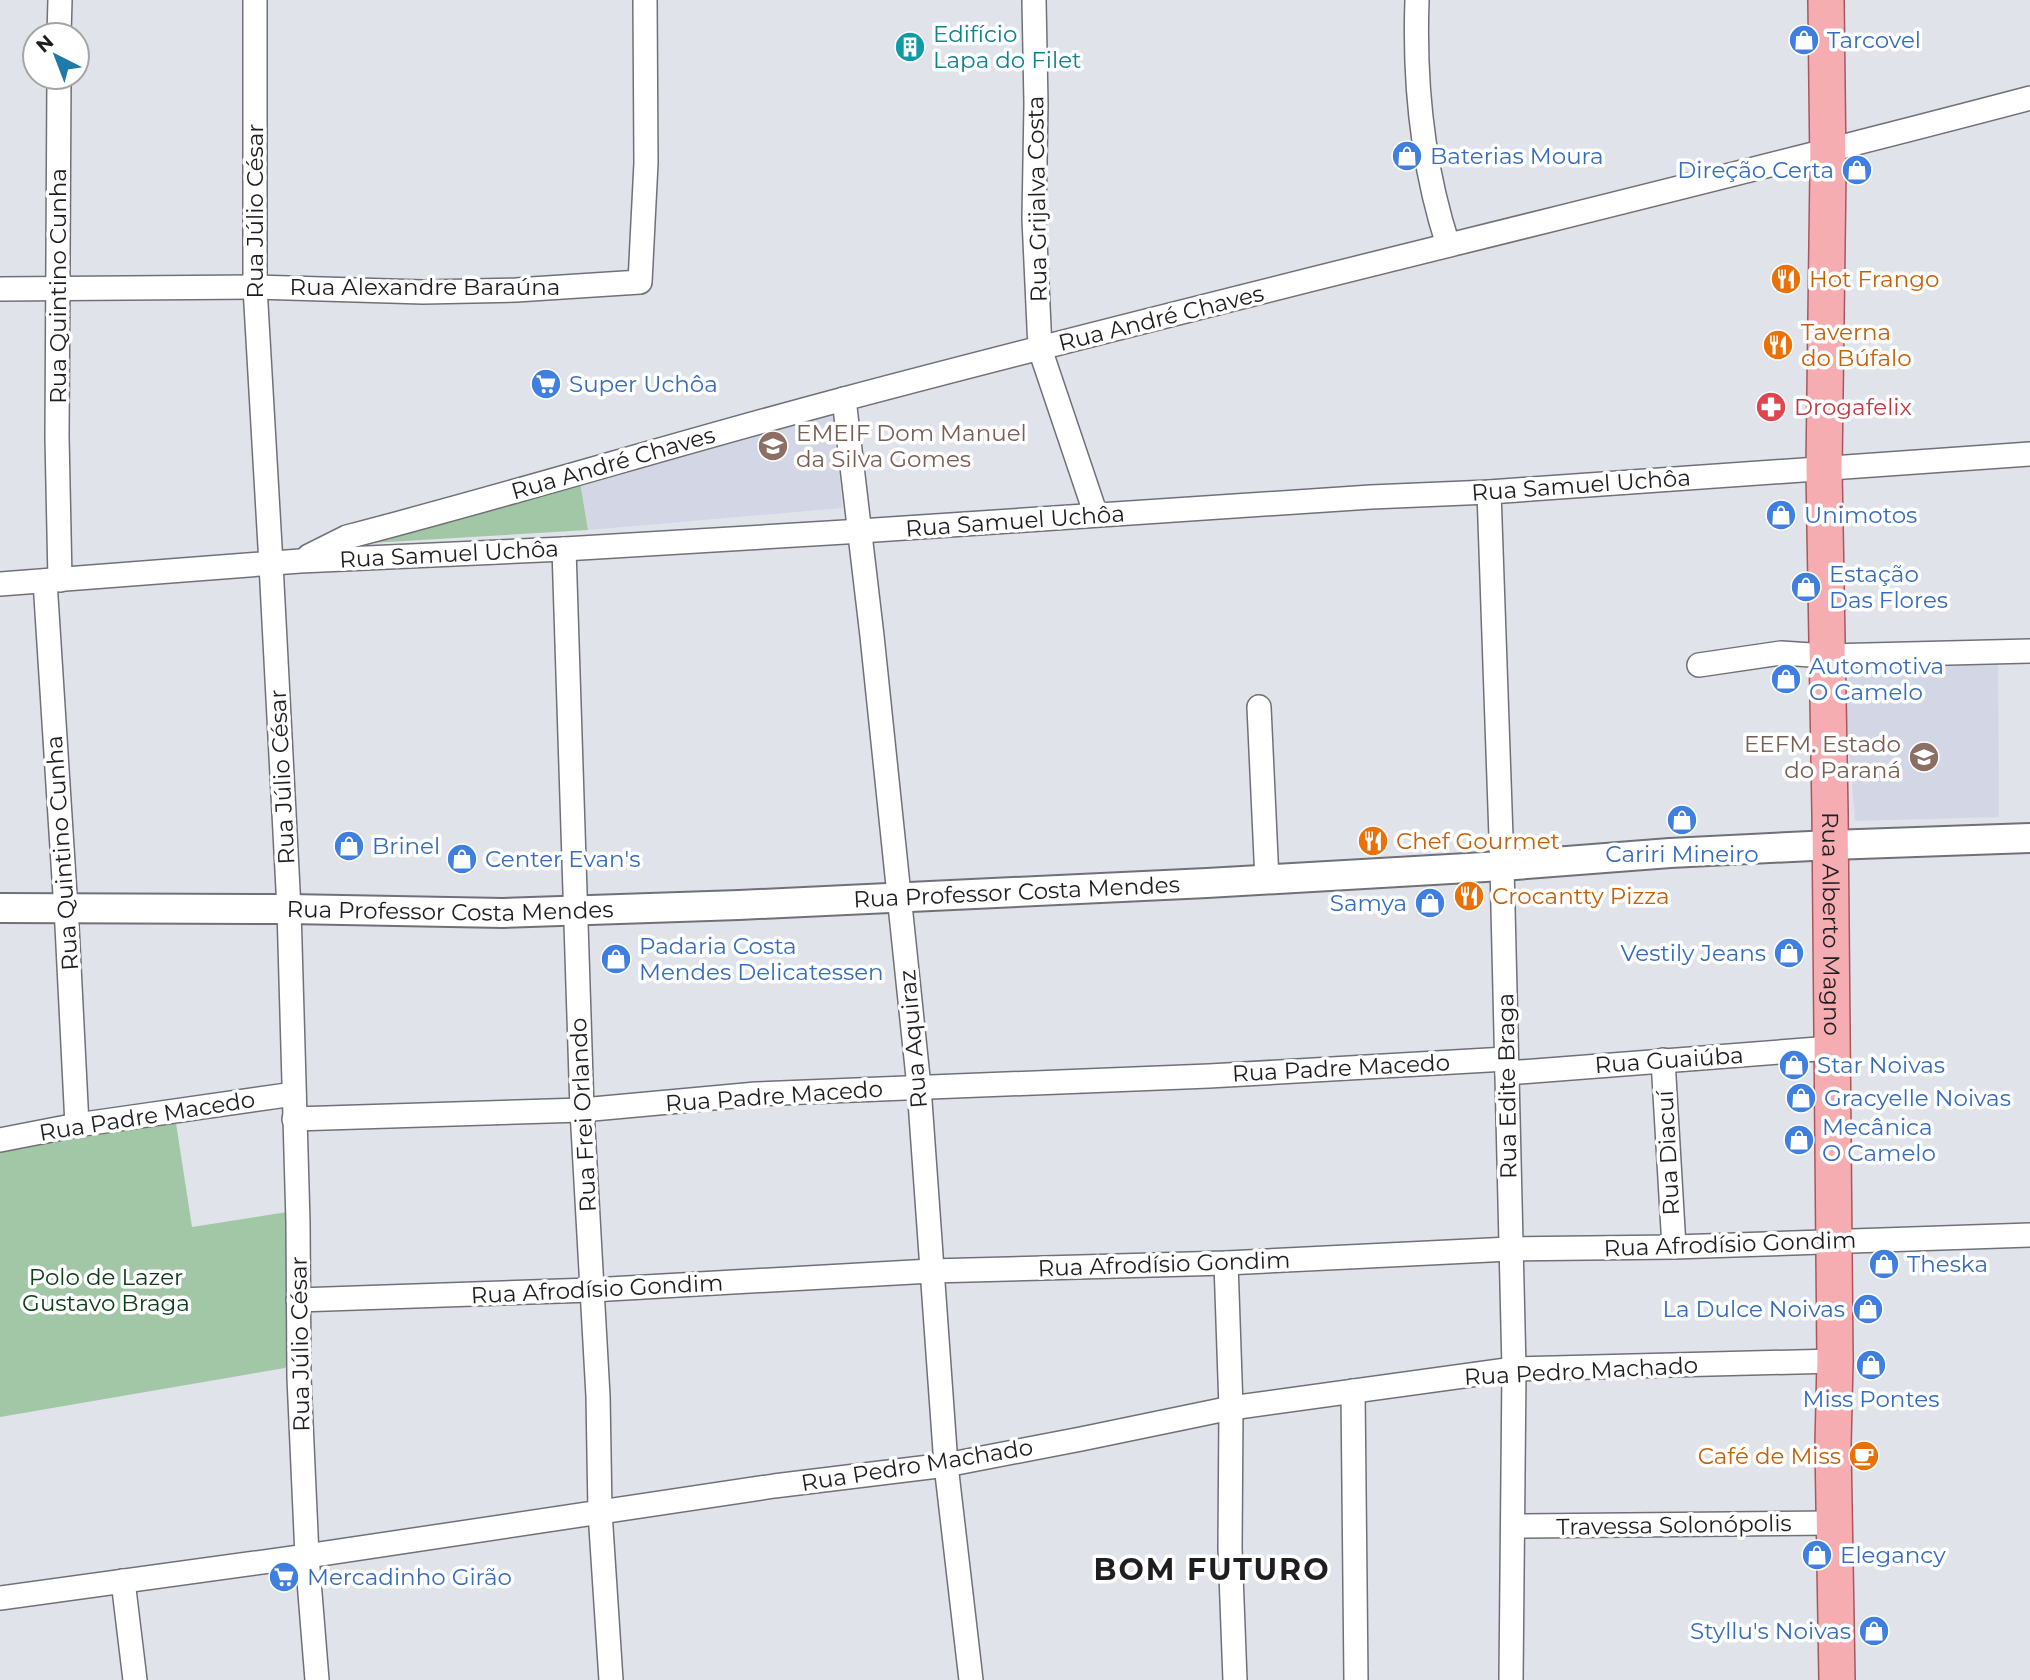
<svg xmlns="http://www.w3.org/2000/svg" width="2030" height="1680" font-family="Montserrat,sans-serif">
	<rect width="100%" height="100%" fill="#e1e3eb"/>
	<g fill="#d3d6e5">
		<path d="M835,410L842,508L588,530L580,482Z"/>
		<path d="M1998,659L1999,817L1855,821L1843,672Z"/>
	</g>
	<g fill="#a2c7a6">
		<path d="M580,482L588,530L371,543H374Z"/>
		<path d="M176,1123L192,1227L287,1212L288,1363L285,1368L0,1417V1150Z"/>
	</g>
	<g fill="none" stroke-linecap="round" stroke-linejoin="round">
		<g stroke="#707178" stroke-width="26">
			<g id="minor">
				<path d="M255,0V287L271,564L289,909L298,1222L299,1378L307,1556L317,1680"/>
				<path d="M1034,0L1036,104L1034,219L1040,349L1096,515"/>
				<path d="M1417,0C1414,83 1422,165 1448,245"/>
				<path d="M59,35L60,0"/>
				<path d="M59,77L57,437L60,580"/>
				<path d="M0,289L255,287L423,292L516,290L640,282L646,163L645,0"/>
				<path d="M844,399L872,636L919,1087L946,1465L971,1680"/>
				<path d="M1489,492L1502,866L1514,1369L1511,1680"/>
				<path d="M564,549L582,1110L598,1396L600,1512L611,1680"/>
				<path d="M309,556L347,537C513,494 678,443 844,399C1238,294 1636,202 2030,98"/>
				<path d="M45,581L67,926L77,1125"/>
				<path d="M0,584L300,561L564,549L845,532L1371,497L1489,492L2030,454"/>
				<path d="M1699,665L1781,653L1827,656L2030,651"/>
				<path d="M1259,707L1267,880"/>
				<path d="M1663,1060L1674,1247"/>
				<path d="M1507,1073L1831,1048"/>
				<path d="M294,1119L582,1110L756,1094L1209,1076L1506,1059"/>
				<path d="M0,1140L77,1125L294,1094"/>
				<path d="M1226,1263L1231,1408L1230,1548L1235,1680"/>
				<path d="M298,1300L591,1290L931,1271L1226,1263L1510,1249L1674,1247L2030,1235"/>
				<path d="M1353,1391L1356,1680"/>
				<path d="M1513,1526L1834,1523"/>
				<path d="M123,1581L135,1680"/>
				<path d="M0,1598L307,1556L774,1486L946,1465L1081,1439L1231,1408L1514,1369L1835,1361"/>
			</g>
		</g>
		<g stroke="#707178" stroke-width="32">
			<g id="tertiary">
				<path id="s1" d="M0,908L289,909L503,913L739,905L1207,883L1502,866L1670,853L1831,845L2030,838"/>
			</g>
		</g>
		<g stroke="#a6585e" stroke-width="38">
			<g id="primary">
				<path id="s2" d="M1826,0L1828,170L1824,469L1830,813L1835,1361L1833,1445L1837,1680"/>
			</g>
		</g>
		<use href="#minor" stroke="#fff" stroke-width="23"/>
		<use href="#tertiary" stroke="#fff" stroke-width="28"/>
		<use href="#primary" stroke="#f6adb2" stroke-width="35"/>
	</g>
	<defs>
		<g id="shop-disc" transform="scale(1.575)"><circle r="9.5" fill="#3f7fe0" stroke="#fff"/><path d="M-5-2.5h2.3a2.7 3.5 0 0 1 5.4 0H5L5.5 6h-11ZM-1.5-2.5h3a1.5 2.3 0 0 0-3 0Z" fill="#fff"/></g>
		<g id="building-disc" transform="scale(1.575)"><circle r="9.5" fill="#0f9aa8" stroke="#fff"/><path d="M-4-6H4V6H1V3H-1V6H-4ZM-2.5-4.3h1.7v1.8h-1.7ZM.8-4.3h1.7v1.8H.8ZM-2.5-1h1.7V.8h-1.7ZM.8-1h1.7V.8H.8Z" fill="#fff"/></g>
		<g id="restaurant-disc" transform="scale(1.575)"><circle r="9.5" fill="#e8710a" stroke="#fff"/><path d="M-5-6h1v4h1v-4h1v4h1v-4h1v5L-1.5 .5V6h-2V.5L-5-1ZM5-6V6H3V1.5H1.5Q1.5-4 5-6Z" fill="#fff"/></g>
		<g id="supermarket-disc" transform="scale(1.575)"><circle r="9.5" fill="#3f7fe0" stroke="#fff"/><path d="M-6-5.5h2.5l.6 2H6L4.5 2H-2.5L-4.4-4H-6ZM-1.5 3.2a1.3 1.3 0 1 0 .1 0ZM3 3.2a1.3 1.3 0 1 0 .1 0Z" fill="#fff"/></g>
		<g id="pharmacy-disc" transform="scale(1.575)"><circle r="9.5" fill="#e0444e" stroke="#fff"/><path d="M-2-6h4v4h4v4h-4v4h-4v-4h-4v-4h4Z" fill="#fff"/></g>
		<g id="school-disc" transform="scale(1.575)"><circle r="9.5" fill="#8d6e63" stroke="#fff"/><path d="M0-5L7-2L0 1L-7-2ZM-4 1L0 2.5L4 1V4Q0 6-4 4Z" fill="#fff"/></g>
		<g id="cafe-disc" transform="scale(1.575)"><circle r="9.5" fill="#e8710a" stroke="#fff"/><path d="M-5.5-4.5H6V0H3Q3 3.5 0 3.5H-2.5Q-5.5 3.5-5.5 0ZM3-3.2v2h1.7v-2ZM-6 4.5H4V6H-6Z" fill="#fff"/></g>
	</defs>
	<g fill-rule="evenodd">
		<use href="#shop-disc" x="1804" y="40"/>
		<use href="#building-disc" x="910" y="47"/>
		<use href="#shop-disc" x="1407" y="156"/>
		<use href="#shop-disc" x="1857" y="170"/>
		<use href="#restaurant-disc" x="1786" y="279"/>
		<use href="#restaurant-disc" x="1778" y="345"/>
		<use href="#supermarket-disc" x="546" y="384"/>
		<use href="#pharmacy-disc" x="1771" y="407"/>
		<use href="#school-disc" x="773" y="446"/>
		<use href="#shop-disc" x="1781" y="515"/>
		<use href="#shop-disc" x="1806" y="587"/>
		<use href="#shop-disc" x="1786" y="679"/>
		<use href="#school-disc" x="1924" y="757"/>
		<use href="#shop-disc" x="1682" y="820"/>
		<use href="#restaurant-disc" x="1373" y="841"/>
		<use href="#shop-disc" x="349" y="846"/>
		<use href="#shop-disc" x="462" y="859"/>
		<use href="#restaurant-disc" x="1469" y="896"/>
		<use href="#shop-disc" x="1430" y="903"/>
		<use href="#shop-disc" x="1789" y="953"/>
		<use href="#shop-disc" x="616" y="959"/>
		<use href="#shop-disc" x="1794" y="1065"/>
		<use href="#shop-disc" x="1801" y="1098"/>
		<use href="#shop-disc" x="1799" y="1140"/>
		<use href="#shop-disc" x="1884" y="1264"/>
		<use href="#shop-disc" x="1868" y="1309"/>
		<use href="#shop-disc" x="1871" y="1365"/>
		<use href="#cafe-disc" x="1864" y="1456"/>
		<use href="#shop-disc" x="1817" y="1555"/>
		<use href="#supermarket-disc" x="284" y="1577"/>
		<use href="#shop-disc" x="1874" y="1631"/>
	</g>
	<g text-anchor="middle" dominant-baseline="central" stroke-width="7" stroke-linejoin="round" paint-order="stroke">
		<g font-size="23" fill="#0d838f" stroke="#fff" text-anchor="start">
			<text x="933" y="34">Edifício<tspan x="933" dy="26">Lapa do Filet</tspan></text>
		</g>
		<g font-size="23" fill="#366cbe" stroke="#fff" text-anchor="start">
			<text x="1827" y="40">Tarcovel</text>
			<text x="1430" y="156">Baterias Moura</text>
			<text x="1834" y="170" text-anchor="end">Direção Certa</text>
			<text x="569" y="384">Super Uchôa</text>
			<text x="1804" y="515">Unimotos</text>
			<text x="1829" y="574">Estação<tspan x="1829" dy="26">Das Flores</tspan></text>
			<text x="1809" y="666">Automotiva<tspan x="1809" dy="26">O Camelo</tspan></text>
			<text x="372" y="846">Brinel</text>
			<text x="1682" y="854" text-anchor="middle">Cariri Mineiro</text>
			<text x="485" y="859">Center Evan's</text>
			<text x="1407" y="903" text-anchor="end">Samya</text>
			<text x="639" y="946">Padaria Costa<tspan x="639" dy="26">Mendes Delicatessen</tspan></text>
			<text x="1766" y="953" text-anchor="end">Vestily Jeans</text>
			<text x="1817" y="1065">Star Noivas</text>
			<text x="1824" y="1098">Gracyelle Noivas</text>
			<text x="1822" y="1127">Mecânica<tspan x="1822" dy="26">O Camelo</tspan></text>
			<text x="1907" y="1264">Theska</text>
			<text x="1845" y="1309" text-anchor="end">La Dulce Noivas</text>
			<text x="1871" y="1399" text-anchor="middle">Miss Pontes</text>
			<text x="1840" y="1555">Elegancy</text>
			<text x="307" y="1577">Mercadinho Girão</text>
			<text x="1851" y="1631" text-anchor="end">Styllu's Noivas</text>
		</g>
		<g font-size="23" fill="#1e1e21" stroke="#fff">
			<text transform="translate(1037 199) rotate(-91)">Rua Grijalva Costa</text>
			<text transform="translate(255 211) rotate(-90)">Rua Júlio César</text>
			<text transform="translate(58 286) rotate(-90)">Rua Quintino Cunha</text>
			<text x="425" y="287">Rua Alexandre Baraúna</text>
			<text transform="translate(1161 318) rotate(-14)">Rua André Chaves</text>
			<text transform="translate(613 463) rotate(-16)">Rua André Chaves</text>
			<text transform="translate(1581 485) rotate(-4)">Rua Samuel Uchôa</text>
			<text transform="translate(1015 521) rotate(-4)">Rua Samuel Uchôa</text>
			<text transform="translate(449 554) rotate(-3)">Rua Samuel Uchôa</text>
			<text transform="translate(282 777) rotate(-93)">Rua Júlio César</text>
			<text transform="translate(62 853) rotate(-94)">Rua Quintino Cunha</text>
			<text stroke="none"><textPath href="#s1" startOffset="1017">Rua Professor Costa Mendes</textPath></text>
			<text stroke="none"><textPath href="#s1" startOffset="450">Rua Professor Costa Mendes</textPath></text>
			<text stroke="none"><textPath href="#s2" startOffset="924">Rua Alberto Magno</textPath></text>
			<text transform="translate(913 1039) rotate(-95)">Rua Aquiraz</text>
			<text transform="translate(1669 1060) rotate(-4)">Rua Guaiúba</text>
			<text transform="translate(1341 1068) rotate(-3)">Rua Padre Macedo</text>
			<text transform="translate(1507 1086) rotate(-91)">Rua Edite Braga</text>
			<text transform="translate(774 1096) rotate(-4)">Rua Padre Macedo</text>
			<text transform="translate(583 1115) rotate(-93)">Rua Frei Orlando</text>
			<text transform="translate(147 1116) rotate(-9)">Rua Padre Macedo</text>
			<text transform="translate(1668 1153) rotate(-93)">Rua Diacuí</text>
			<text transform="translate(1730 1244) rotate(-2)">Rua Afrodísio Gondim</text>
			<text transform="translate(1164 1264) rotate(-2)">Rua Afrodísio Gondim</text>
			<text transform="translate(597 1289) rotate(-3)">Rua Afrodísio Gondim</text>
			<text transform="translate(300 1344) rotate(-91)">Rua Júlio César</text>
			<text transform="translate(1581 1371) rotate(-3)">Rua Pedro Machado</text>
			<text transform="translate(917 1465) rotate(-9)">Rua Pedro Machado</text>
			<text transform="translate(1674 1525) rotate(-1)">Travessa Solonópolis</text>
		</g>
		<g font-size="23" fill="#c56008" stroke="#fff" text-anchor="start">
			<text x="1809" y="279">Hot Frango</text>
			<text x="1801" y="332">Taverna<tspan x="1801" dy="26">do Búfalo</tspan></text>
			<text x="1396" y="841">Chef Gourmet</text>
			<text x="1492" y="896">Crocantty Pizza</text>
			<text x="1841" y="1456" text-anchor="end">Café de Miss</text>
		</g>
		<g font-size="23" fill="#be3a42" stroke="#fff" text-anchor="start">
			<text x="1794" y="407">Drogafelix</text>
		</g>
		<g font-size="23" fill="#785e54" stroke="#fff" text-anchor="start">
			<text x="796" y="433">EMEIF Dom Manuel<tspan x="796" dy="26">da Silva Gomes</tspan></text>
			<text x="1901" y="744" text-anchor="end">EEFM. Estado<tspan x="1901" dy="26">do Paraná</tspan></text>
		</g>
		<g font-size="23" fill="#0c4019" stroke="#fff">
			<text x="106" y="1277">Polo de Lazer<tspan x="106" dy="26">Gustavo Braga</tspan></text>
		</g>
		<g font-size="30" font-weight="bold" letter-spacing="2" fill="#1e1e21" stroke="#fff">
			<text x="1212" y="1569">BOM FUTURO</text>
		</g>
	</g>
	<g transform="translate(56 56) rotate(318)"><circle r="33" fill="#ffffff" stroke="#a5a5a6" stroke-width="2"/>
	<path d="M0-5L12 26L0 18L-12 26Z" fill="#1e7ba8"/>
	<text y="-10" font-size="19" font-weight="bold" text-anchor="middle" fill="#1e1e21">N</text>
	</g>
</svg>
